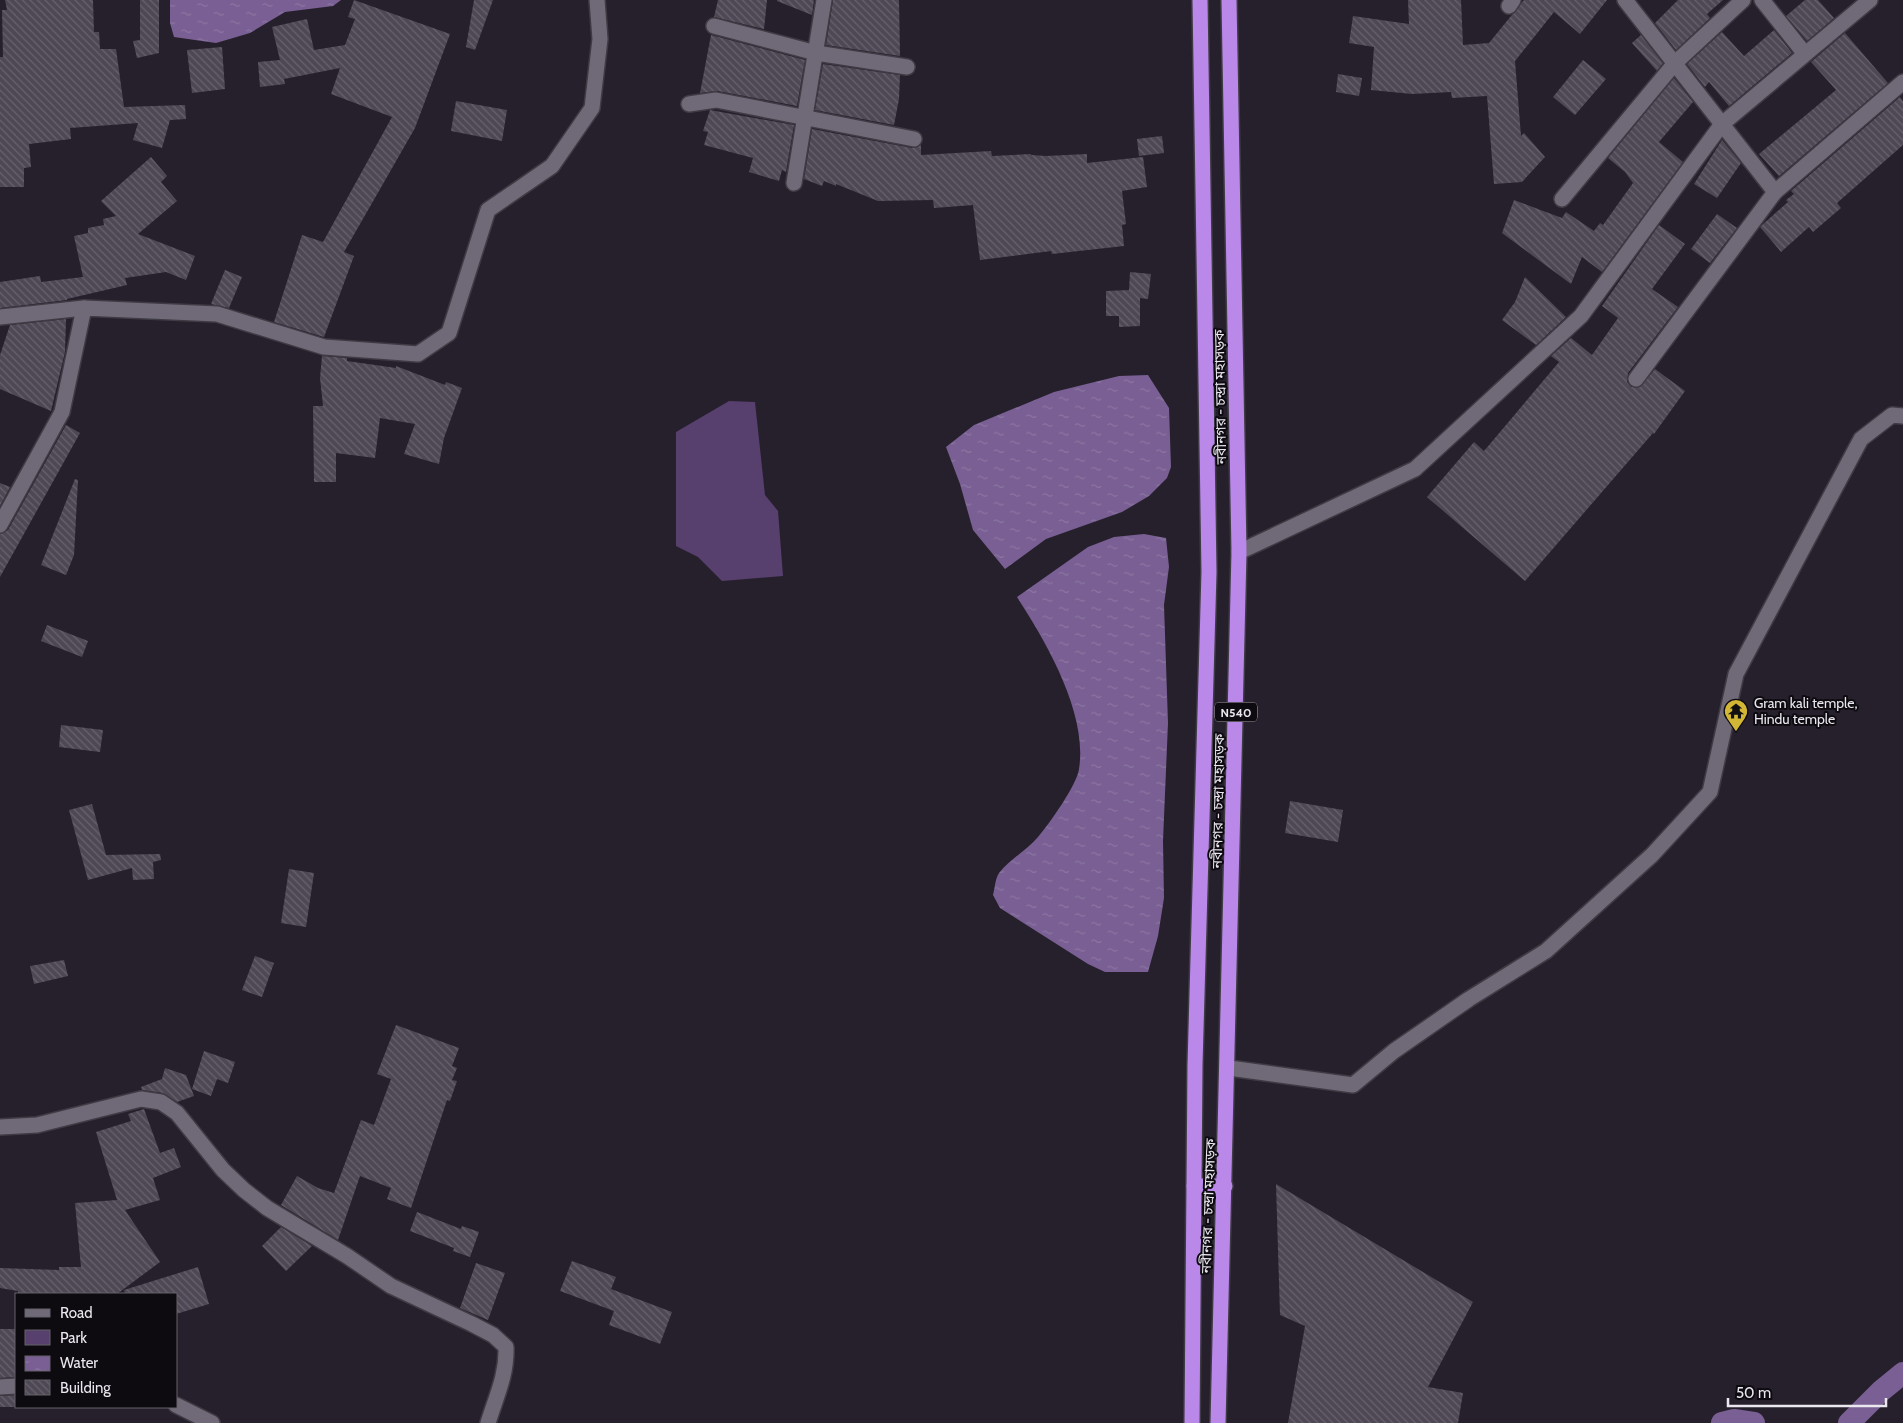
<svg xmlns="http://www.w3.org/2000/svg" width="1903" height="1423" font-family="Cabin,'Noto Sans Bengali',sans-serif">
	<defs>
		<pattern id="water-ripples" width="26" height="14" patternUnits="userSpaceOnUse" patternTransform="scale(1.25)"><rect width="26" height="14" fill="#795f93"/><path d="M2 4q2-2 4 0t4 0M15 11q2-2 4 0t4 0" fill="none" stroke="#8c76a2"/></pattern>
		<pattern id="building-back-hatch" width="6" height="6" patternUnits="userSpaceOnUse" patternTransform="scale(1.25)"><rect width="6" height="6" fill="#4e4855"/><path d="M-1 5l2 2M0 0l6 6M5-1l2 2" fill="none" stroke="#68626e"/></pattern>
	</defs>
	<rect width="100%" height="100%" fill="#26202c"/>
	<path fill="#573f6e" d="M729,401L755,402L765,495L778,511L783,576L722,581L698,557L676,546V432Z"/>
	<g fill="url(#water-ripples)">
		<path d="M170,0H341L333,6L285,12L250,33L216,43L174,37L170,23Z"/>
		<path d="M1119,376L1148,375L1169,408L1171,467L1167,478L1149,496L1122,512L1046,539L1005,569L973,530L960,484L946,447L974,425L1054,392Z"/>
		<path d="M1144,534L1166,538L1169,567L1164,605L1168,723L1163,841L1164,898L1158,936L1148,972H1105L1088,964L1000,908L993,895C995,888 995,879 999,873C1010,859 1027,850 1038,837C1049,824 1077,785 1079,769C1088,713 1046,642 1017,597L1088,547L1114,537Z"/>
	</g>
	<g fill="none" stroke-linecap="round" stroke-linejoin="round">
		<g stroke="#795f93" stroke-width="22">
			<path d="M1722,1423L1734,1420L1754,1423"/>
			<path d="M1849,1423L1881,1391L1903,1373"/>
		</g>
	</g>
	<g fill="url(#building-back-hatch)">
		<path d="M5,0H93L94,32H99L100,49H116L124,107L185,105L186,119L170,120L162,148L133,140L138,123L70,128L71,139L29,144L31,167L24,168V187H0V57H3L2,10H7Z"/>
		<path d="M140,0H159V53L137,58L133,41L140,40Z"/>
		<path d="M354,0L450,34L415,128L344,252L354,256L324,337L274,322L302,235L323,242L392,117L331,94L340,68L284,79L285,84L260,87L258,62L280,60L272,27L307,19L314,50L345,45L355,19L348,17Z"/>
		<path d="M474,0H493L475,50L466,47Z"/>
		<path d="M718,0H767L764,29L714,17Z"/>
		<path d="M777,0H814L812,15L777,1Z"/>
		<path d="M833,0H899L900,56L826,45Z"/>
		<path d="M1408,0H1461L1463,45L1489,43L1524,0H1607L1580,34L1554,12L1515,61L1521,136L1524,133L1545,157L1522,182L1494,184L1487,96L1452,98L1451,92L1412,94L1371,90L1374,47L1349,43L1353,16L1409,24Z"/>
		<path d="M1678,0H1723L1707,14L1710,18L1676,50L1655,23Z"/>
		<path d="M1805,0H1818L1834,18L1807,41L1786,16Z"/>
		<path d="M1774,30L1792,53L1729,106L1709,82L1705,87L1687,64L1722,32L1744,56Z"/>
		<path d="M1845,33L1888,83L1779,176L1759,154L1836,90L1811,62Z"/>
		<path d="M711,35L805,60L797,106L718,91L700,93Z"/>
		<path d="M1641,35L1663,63L1657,71L1632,43Z"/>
		<path d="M222,47L225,89L192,93L187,50Z"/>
		<path d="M1583,60L1606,79L1575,115L1553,97Z"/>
		<path d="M823,64L900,75L899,99L894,125L815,110Z"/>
		<path d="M1338,74L1362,78L1359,96L1336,92Z"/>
		<path d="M1674,78L1693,102L1659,142L1683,162L1602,272L1582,257L1571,284L1502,233L1514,200L1562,218L1566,212L1594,231L1600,223L1603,225L1633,183L1625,172L1608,158Z"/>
		<path d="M1900,97L1903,101V145L1837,203L1841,208L1813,232L1809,227L1781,252L1760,227L1762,225L1788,202L1786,200L1794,194L1791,191Z"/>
		<path d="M456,101L507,110L502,141L451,131Z"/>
		<path d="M710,110L794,125L786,172L782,170L779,181L749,172L753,158L704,145L708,132L703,131Z"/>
		<path d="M812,129L912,148L921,145V155L991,151L992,156L1031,154V155L1046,156L1087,154V163L1143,157L1147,187L1122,191L1126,224L1122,225L1124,246L1052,254L1051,251L980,260L973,205L934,208L933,200L878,201L836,184V186L824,181L822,186L804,179Z"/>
		<path d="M1162,136L1164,153L1139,156L1137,139Z"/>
		<path d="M1722,140L1741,163L1717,198L1694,184Z"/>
		<path d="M151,157L167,176L161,182L177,201L138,234L195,256L186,280L166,272L125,278L127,285L67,299V300L0,308V282L40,276L41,282L83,277L74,236L88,233V228L104,225L103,219L116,216L101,201Z"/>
		<path d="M1717,214L1737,228L1710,263L1691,249Z"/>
		<path d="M1659,225L1685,244L1652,289L1678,307L1628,373L1627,382L1631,387H1640L1655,369L1685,391L1654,434L1653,433L1525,581L1427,497L1474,442L1484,451L1559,362L1551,356L1571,338L1592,355L1618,318L1602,306Z"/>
		<path d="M225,270L242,277L229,308L211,304Z"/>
		<path d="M1130,272L1151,274L1148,299L1140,298V326L1119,327V316H1106V291L1129,290Z"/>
		<path d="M1525,277L1566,317L1536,345L1502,320L1515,302Z"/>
		<path d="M66,319L65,352L51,411L0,389V355L10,325Z"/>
		<path d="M322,356L347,358V361L396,368V366L445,385L446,382L462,388L444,438L439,464L404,454L415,424L380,418L375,458L336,453V482H314L313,406H323L320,378Z"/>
		<path d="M66,425L80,433L0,577V534L8,530Z"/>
		<path d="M75,479L78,480L74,555L66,575L41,565Z"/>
		<path d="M0,483L10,487L0,506Z"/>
		<path d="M47,625L88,641L82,657L41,641Z"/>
		<path d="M61,725L103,730L100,752L59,747Z"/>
		<path d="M1290,801L1343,810L1338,842L1285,833Z"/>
		<path d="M92,804L106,855L160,854L161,860L153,862L154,879L133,880L132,868L88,880L69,810Z"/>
		<path d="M289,869L314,873L306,927L281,923Z"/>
		<path d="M255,956L274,963L262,997L242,990Z"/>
		<path d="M64,960L68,976L34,984L30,966Z"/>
		<path d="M396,1025L459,1048L452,1066L457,1068L452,1080L457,1081L450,1101L447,1100L411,1208L387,1199L391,1188L360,1176L338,1240L281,1205L297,1176L318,1188L334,1193L361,1120L374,1125L391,1079L377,1074Z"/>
		<path d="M204,1051L235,1062L228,1083L217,1079L211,1096L192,1089Z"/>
		<path d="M165,1068L186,1075L194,1096L177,1102L163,1093L142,1090L141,1087L162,1079Z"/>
		<path d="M144,1109L160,1153L174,1148L181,1167L153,1178L160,1200L125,1210L160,1262L117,1294H18V1291L0,1288V1268L59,1270V1267H81L75,1203L117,1200L96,1132L131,1121L128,1114Z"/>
		<path d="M1276,1184L1473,1302L1428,1387L1463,1393L1458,1423H1288L1305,1326L1280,1315Z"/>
		<path d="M417,1212L461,1229L462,1226L479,1232L470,1257L453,1251L454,1248L410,1231Z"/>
		<path d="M281,1227L312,1246L286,1271L262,1246Z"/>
		<path d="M572,1261L616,1277L611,1289L672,1312L660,1344L609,1325L614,1311L560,1291Z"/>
		<path d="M476,1263L505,1273L488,1320L460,1308Z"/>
		<path d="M198,1267L209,1304L176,1314V1294H125L124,1290Z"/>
		<path d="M0,1329H16V1377L0,1378Z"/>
		<path d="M16,1395V1407H0V1396Z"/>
	</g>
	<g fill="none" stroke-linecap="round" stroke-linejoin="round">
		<g stroke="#3f3b44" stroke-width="18">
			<g id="street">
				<path d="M1625,0L1775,192"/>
				<path d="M1762,0L1805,54"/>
				<path d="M1509,6L1513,0"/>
				<path d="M714,26L816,53L907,67"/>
				<path d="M689,104L716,100L914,139"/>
				<path d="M794,183L824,0"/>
				<path d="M1562,199L1675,63L1743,0"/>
				<path d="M0,317L84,308"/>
				<path d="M1636,379L1775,192L1903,82"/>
				<path d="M0,525L62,412L84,308L217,314L324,347L418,354L449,333L488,210L552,166L592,108L600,39L597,0"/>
				<path d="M1239,552L1415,469L1581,316L1722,124L1870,0"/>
				<path d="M1229,1068L1353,1085L1394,1051L1469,999L1546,951L1652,855L1710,792L1736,674L1861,439L1892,415L1903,416"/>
				<path d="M0,1127L37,1125L141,1099L161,1102L177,1113L223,1170L244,1190L267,1208L347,1256L391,1286L472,1324L493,1335L506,1347C507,1375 496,1397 488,1423"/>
				<path d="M0,1387L16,1386"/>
				<path d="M176,1405L212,1423"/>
			</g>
		</g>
		<g stroke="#3f3b44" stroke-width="18">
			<g id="highway">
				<path d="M1194,1186H1225"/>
				<path d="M1192,1423L1195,1065L1209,572L1200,0"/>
				<path d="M1218,1423L1239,552L1229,0"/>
			</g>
		</g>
		<use href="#street" stroke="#706a78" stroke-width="15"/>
		<use href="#highway" stroke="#b988e9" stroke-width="15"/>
	</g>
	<defs>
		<g id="temple-pin" transform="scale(1.25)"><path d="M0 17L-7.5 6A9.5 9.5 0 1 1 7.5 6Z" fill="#d2b635" stroke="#0d0b10"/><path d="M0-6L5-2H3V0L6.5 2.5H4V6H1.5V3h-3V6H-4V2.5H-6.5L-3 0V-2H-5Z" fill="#111"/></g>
	</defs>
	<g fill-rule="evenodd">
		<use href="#temple-pin" x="1736" y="711"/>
	</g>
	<g text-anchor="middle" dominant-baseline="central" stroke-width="4" stroke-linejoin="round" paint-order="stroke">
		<rect fill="#0d0b10" stroke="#a8a5ac" stroke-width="1" x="1215" y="702.5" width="42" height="19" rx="4"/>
		<g font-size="12" font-weight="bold" fill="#eae7ef">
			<text x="1236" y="712">N540</text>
		</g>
		<g font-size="14" fill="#eae7ef" stroke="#0d0b10">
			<text transform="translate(1220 397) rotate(-91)">নবীনগর - চন্দ্রা মহাসড়ক</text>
			<text transform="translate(1218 801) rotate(-89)">নবীনগর - চন্দ্রা মহাসড়ক</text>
			<text transform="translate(1208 1206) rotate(-88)">নবীনগর - চন্দ্রা মহাসড়ক</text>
		</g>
		<g font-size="14" fill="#eae7ef" stroke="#0d0b10" text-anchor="start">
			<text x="1754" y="703">Gram kali temple,<tspan x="1754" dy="16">Hindu temple</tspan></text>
		</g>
	</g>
	<rect x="15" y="1293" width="162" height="115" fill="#0d0b10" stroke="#656369"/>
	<rect x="25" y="1309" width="25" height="8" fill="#706a78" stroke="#656369"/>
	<text x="60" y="1318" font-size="15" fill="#eae7ef">Road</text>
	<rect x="25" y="1330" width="25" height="15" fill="#573f6e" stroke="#656369"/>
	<text x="60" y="1343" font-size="15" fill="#eae7ef">Park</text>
	<rect x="25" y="1356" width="25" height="15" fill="url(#water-ripples)" stroke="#656369"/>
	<text x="60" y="1368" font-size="15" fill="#eae7ef">Water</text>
	<rect x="25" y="1380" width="25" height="15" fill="url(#building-back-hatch)" stroke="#656369"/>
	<text x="60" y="1393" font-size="15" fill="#eae7ef">Building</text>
	<path d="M1728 1398v8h158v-8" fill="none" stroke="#eae7ef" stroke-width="2.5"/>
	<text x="1736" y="1398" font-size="15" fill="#eae7ef" stroke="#0d0b10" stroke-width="4" paint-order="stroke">50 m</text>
</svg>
